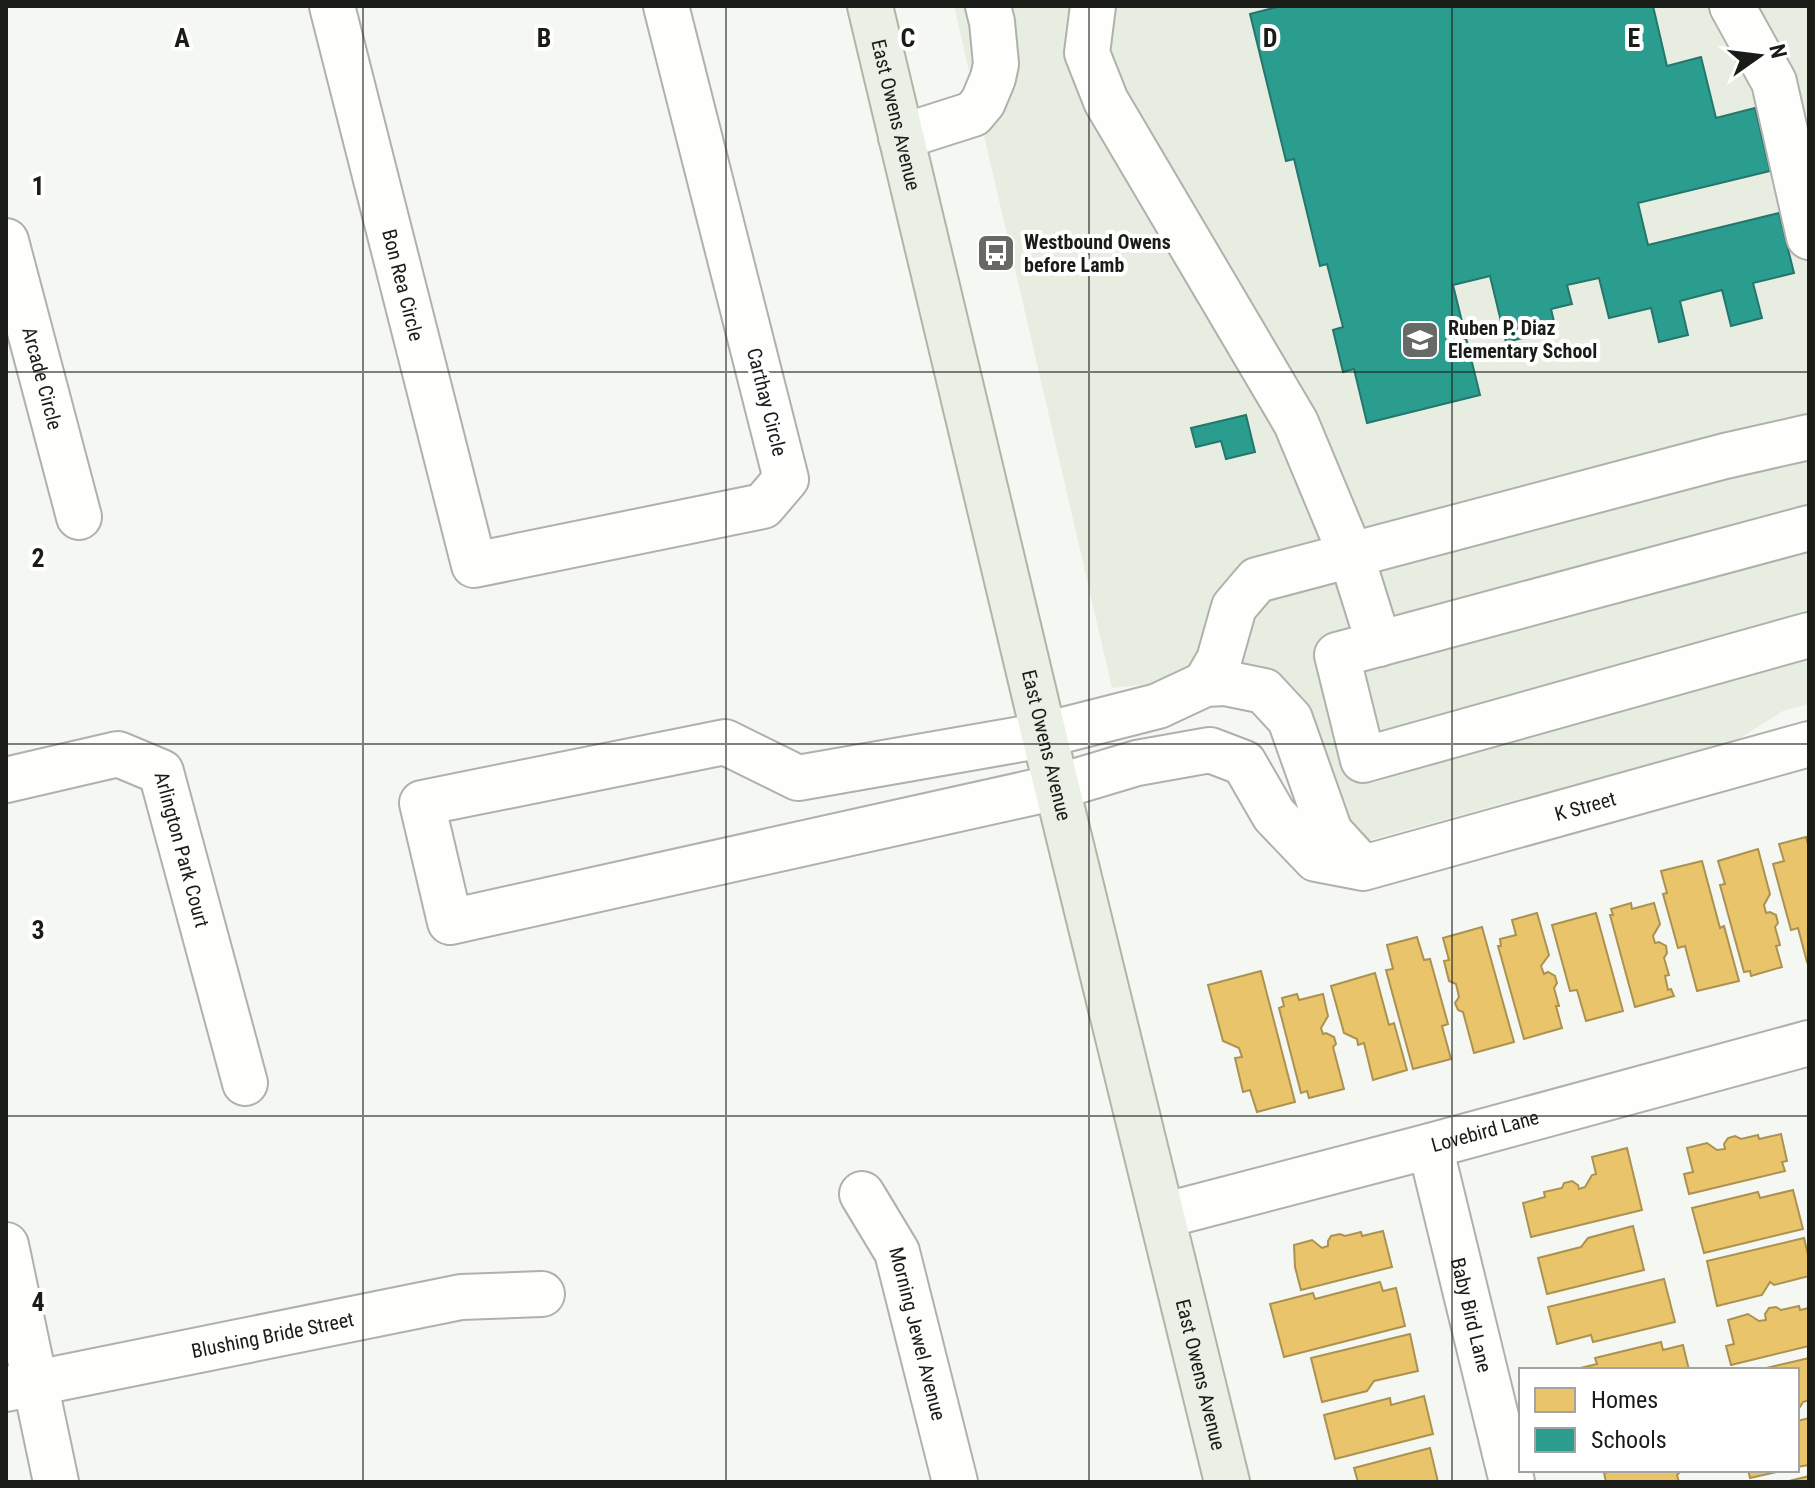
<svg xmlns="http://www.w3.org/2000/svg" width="1815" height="1488" font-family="'Roboto Condensed',sans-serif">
	<rect width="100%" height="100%" fill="#f5f8f2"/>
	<path fill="#e7eee1" d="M954,6H1809V704L1783,711L1739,739L1370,840L1339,837L1305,699L1252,673L1112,688Z"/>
	<g fill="#e9c46a" stroke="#ab9251" stroke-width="2">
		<path d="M1806,837L1809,848V961L1807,962L1798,928L1791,930L1773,864L1784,861L1779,844Z"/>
		<path d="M1758,849L1770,894L1764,905L1766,913L1770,912L1776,915L1778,923L1775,927L1780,945L1776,946L1782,967L1751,976L1750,971L1744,972L1720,885L1725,884L1718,861Z"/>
		<path d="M1702,861L1720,928L1724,926L1739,981L1697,991L1685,946L1678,948L1663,894L1667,893L1661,871Z"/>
		<path d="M1631,903L1632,909L1654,903L1660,924L1653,936L1655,943L1659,942L1666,946L1667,953L1664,958L1669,975L1665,976L1668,990L1671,989L1674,996L1635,1007L1610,915H1613L1611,909Z"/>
		<path d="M1537,913L1549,955L1541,966L1544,974L1548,972L1555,976L1557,983L1554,988L1559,1006H1556L1562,1028L1524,1039L1498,946H1501L1500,939L1516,935L1512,920Z"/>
		<path d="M1596,913L1623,1011L1586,1021L1577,990L1570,991L1552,925Z"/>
		<path d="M1482,927L1514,1042L1474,1053L1463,1012L1458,1010L1455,1003L1459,997L1456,984L1449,981L1444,961L1449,960L1443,938Z"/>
		<path d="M1417,937L1424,960L1430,959L1448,1024L1442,1026L1451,1059L1413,1069L1386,970L1393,969L1387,945Z"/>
		<path d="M1261,971L1295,1102L1257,1112L1250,1090L1243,1092L1235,1058L1242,1057L1239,1048L1223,1041L1208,985Z"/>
		<path d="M1375,973L1389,1025L1394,1023L1407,1070L1373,1080L1364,1043L1358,1045L1357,1039L1344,1033L1331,986Z"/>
		<path d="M1297,994L1299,1000L1323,994L1328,1016L1321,1028L1323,1034L1326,1033L1334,1037L1336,1044L1333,1047L1344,1089L1309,1098L1307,1091L1301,1093L1279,1008L1284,1006L1282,998Z"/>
		<path d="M1781,1134L1787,1161L1782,1162L1785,1171L1689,1194L1684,1174L1693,1172L1687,1148L1707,1143L1717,1150L1725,1149L1724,1144L1728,1138L1735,1136L1741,1139L1758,1135L1759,1139Z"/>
		<path d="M1627,1148L1642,1210L1531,1237L1523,1203L1545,1197L1544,1192L1562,1188L1564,1183L1572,1181L1578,1185L1579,1189L1585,1187L1592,1175L1596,1174L1592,1157Z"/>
		<path d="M1793,1190L1803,1229L1704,1253L1692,1208L1758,1192L1760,1198Z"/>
		<path d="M1633,1226L1644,1270L1547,1294L1538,1258L1581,1247L1588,1238Z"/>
		<path d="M1383,1231L1392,1267L1301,1290L1295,1267L1294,1245L1312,1240L1322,1248L1328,1246V1241L1331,1236L1340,1234L1345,1236L1361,1232L1362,1236Z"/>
		<path d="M1804,1238L1809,1259V1276L1774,1285L1770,1282L1762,1295L1717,1306L1707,1261Z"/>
		<path d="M1664,1279L1675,1322L1593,1342L1591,1335L1557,1344L1548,1307Z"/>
		<path d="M1380,1282L1383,1291L1396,1288L1405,1326L1284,1357L1270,1304L1313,1293L1315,1299Z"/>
		<path d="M1799,1306L1800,1310L1809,1308V1346L1731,1365L1726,1346L1734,1344L1728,1320L1748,1314L1759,1321L1766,1320L1765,1314L1769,1308L1776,1307L1781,1310Z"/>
		<path d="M1410,1334L1418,1371L1374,1381L1367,1391L1322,1402L1311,1358Z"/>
		<path d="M1661,1342L1663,1350L1683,1345L1689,1370H1572L1597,1364L1595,1358Z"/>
		<path d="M1809,1358V1400L1803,1402L1800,1407L1797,1408V1370H1758Z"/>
		<path d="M1424,1396L1433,1434L1335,1459L1324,1415L1390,1398L1391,1405Z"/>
		<path d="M1809,1418V1465L1797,1467V1421Z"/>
		<path d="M1430,1448L1438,1482H1358L1354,1468Z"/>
		<path d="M1615,1470H1679L1680,1472L1677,1475L1679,1482H1606L1604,1473Z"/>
		<path d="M1748,1470H1786L1750,1478Z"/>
		<path d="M1809,1476V1482H1785Z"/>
	</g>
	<g fill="#2a9d8f" stroke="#25766b" stroke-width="2">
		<path d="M1281,6H1653L1667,66L1701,57L1716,118L1755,108L1770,171L1638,203L1648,245L1779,213L1794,273L1753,283L1762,318L1731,326L1722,290L1680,301L1688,335L1659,342L1651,308L1609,318L1599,278L1567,285L1572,304L1551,309L1556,330L1506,342L1490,276L1453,285L1480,395L1367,423L1354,369L1343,372L1333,330L1343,327L1327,264L1320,266L1294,159L1286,161L1250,14Z"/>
		<path d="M1246,415L1255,452L1226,459L1221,441L1196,447L1191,428Z"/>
	</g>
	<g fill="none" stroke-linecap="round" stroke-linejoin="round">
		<g stroke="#afb1ac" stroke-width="48">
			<g id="minor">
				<path id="s1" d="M332,6L474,565L763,506L786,479L666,6"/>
				<path d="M1093,6L1087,53L1106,101L1296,423L1351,555L1379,644"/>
				<path d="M1732,6L1774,82L1809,237"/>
				<path d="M901,137L973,114L983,102L993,78L996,64L992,22L988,6"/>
				<path id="s2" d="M6,241L79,517"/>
				<path d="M1809,528L1337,655L1363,760L1809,635"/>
				<path d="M1205,684L1219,660L1234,607L1257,580L1725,456L1809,437"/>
				<path id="s3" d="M6,780L118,754L161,772L245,1083"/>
				<path id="s4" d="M1363,868L1330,832L1290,719L1264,691L1225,683L1205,684L1158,706L1044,735L798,778L725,742L422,803L450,922L1057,787L1137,763L1210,750L1244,763L1274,815L1316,859L1363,868L1809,744"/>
				<path id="s5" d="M1430,1146L1512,1482"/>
				<path id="s6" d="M862,1194L897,1252L955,1482"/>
				<path id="s7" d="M1162,1216L1430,1146L1809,1043"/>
				<path d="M6,1245L56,1482"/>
				<path id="s8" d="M6,1389L461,1297L542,1294"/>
			</g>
		</g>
		<g stroke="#aeb6a4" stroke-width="48">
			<g id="major">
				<path id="s9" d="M870,6L1044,735L1227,1482"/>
			</g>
		</g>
		<use href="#minor" stroke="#fefefd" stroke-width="44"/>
		<use href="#major" stroke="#ebf0e6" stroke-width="44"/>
	</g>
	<path fill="none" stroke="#191c17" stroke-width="2" stroke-opacity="0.55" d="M363,6V1482M726,6V1482M1089,6V1482M1452,6V1482M6,372H1809M6,744H1809M6,1116H1809"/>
	<defs>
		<g id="bus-square" transform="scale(2)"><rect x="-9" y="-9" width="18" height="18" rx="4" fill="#666964" stroke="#fff"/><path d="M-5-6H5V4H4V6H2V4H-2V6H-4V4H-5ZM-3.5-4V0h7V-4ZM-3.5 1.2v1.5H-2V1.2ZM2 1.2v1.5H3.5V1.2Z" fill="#fff"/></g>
		<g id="school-square" transform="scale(2)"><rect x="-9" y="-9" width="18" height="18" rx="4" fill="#666964" stroke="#fff"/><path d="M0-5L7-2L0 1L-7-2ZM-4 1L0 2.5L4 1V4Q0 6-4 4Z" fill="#fff"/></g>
	</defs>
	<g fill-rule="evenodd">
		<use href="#bus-square" x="996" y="253"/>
		<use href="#school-square" x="1420" y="340"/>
	</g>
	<g text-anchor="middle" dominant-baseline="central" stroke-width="8" stroke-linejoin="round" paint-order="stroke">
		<g font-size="20" fill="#191c17" stroke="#fff">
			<text stroke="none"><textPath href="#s9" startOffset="112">East Owens Avenue</textPath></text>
			<text stroke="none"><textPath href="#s1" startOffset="288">Bon Rea Circle</textPath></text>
			<text stroke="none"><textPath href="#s2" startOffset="142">Arcade Circle</textPath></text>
			<text transform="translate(767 402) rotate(76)">Carthay Circle</text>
			<text stroke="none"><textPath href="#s9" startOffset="760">East Owens Avenue</textPath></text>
			<text stroke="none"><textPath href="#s4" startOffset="2414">K Street</textPath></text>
			<text stroke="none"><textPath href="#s3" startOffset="242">Arlington Park Court</textPath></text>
			<text stroke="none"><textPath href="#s7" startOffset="334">Lovebird Lane</textPath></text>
			<text stroke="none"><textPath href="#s5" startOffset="174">Baby Bird Lane</textPath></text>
			<text stroke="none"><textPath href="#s8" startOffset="272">Blushing Bride Street</textPath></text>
			<text stroke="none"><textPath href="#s6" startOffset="152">Morning Jewel Avenue</textPath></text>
			<text stroke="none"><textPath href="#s9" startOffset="1408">East Owens Avenue</textPath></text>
		</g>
		<g font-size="20" font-weight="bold" fill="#191c17" stroke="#fff" text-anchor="start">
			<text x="1024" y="242">Westbound Owens<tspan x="1024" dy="23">before Lamb</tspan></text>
			<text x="1448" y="328">Ruben P. Diaz<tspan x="1448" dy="23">Elementary School</tspan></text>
		</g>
	</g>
	<g font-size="26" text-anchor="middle" font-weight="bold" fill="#191c17" stroke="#fff" stroke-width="8" stroke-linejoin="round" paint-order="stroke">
		<text x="182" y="47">A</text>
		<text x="544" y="47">B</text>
		<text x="908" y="47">C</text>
		<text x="1270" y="47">D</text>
		<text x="1634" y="47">E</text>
		<text x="38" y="195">1</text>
		<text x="38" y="567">2</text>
		<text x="38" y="939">3</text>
		<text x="38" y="1311">4</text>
	</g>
	<rect width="1815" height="1488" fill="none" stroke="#191c17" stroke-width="16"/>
	<rect x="1519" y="1368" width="280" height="104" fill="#ffffff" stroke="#a3a4a2" stroke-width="2"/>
	<rect x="1535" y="1388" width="40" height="24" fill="#e9c46a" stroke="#a3a4a2" stroke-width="2"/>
	<text x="1591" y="1408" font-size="24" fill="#191c17">Homes</text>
	<rect x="1535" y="1428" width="40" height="24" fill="#2a9d8f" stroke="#a3a4a2" stroke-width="2"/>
	<text x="1591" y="1448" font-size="24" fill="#191c17">Schools</text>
	<g transform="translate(1759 56) rotate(76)" stroke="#ffffff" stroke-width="6" paint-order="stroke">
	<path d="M0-6L14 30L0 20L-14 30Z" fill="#191c17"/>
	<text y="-12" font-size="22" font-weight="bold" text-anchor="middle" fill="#191c17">N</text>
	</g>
</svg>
